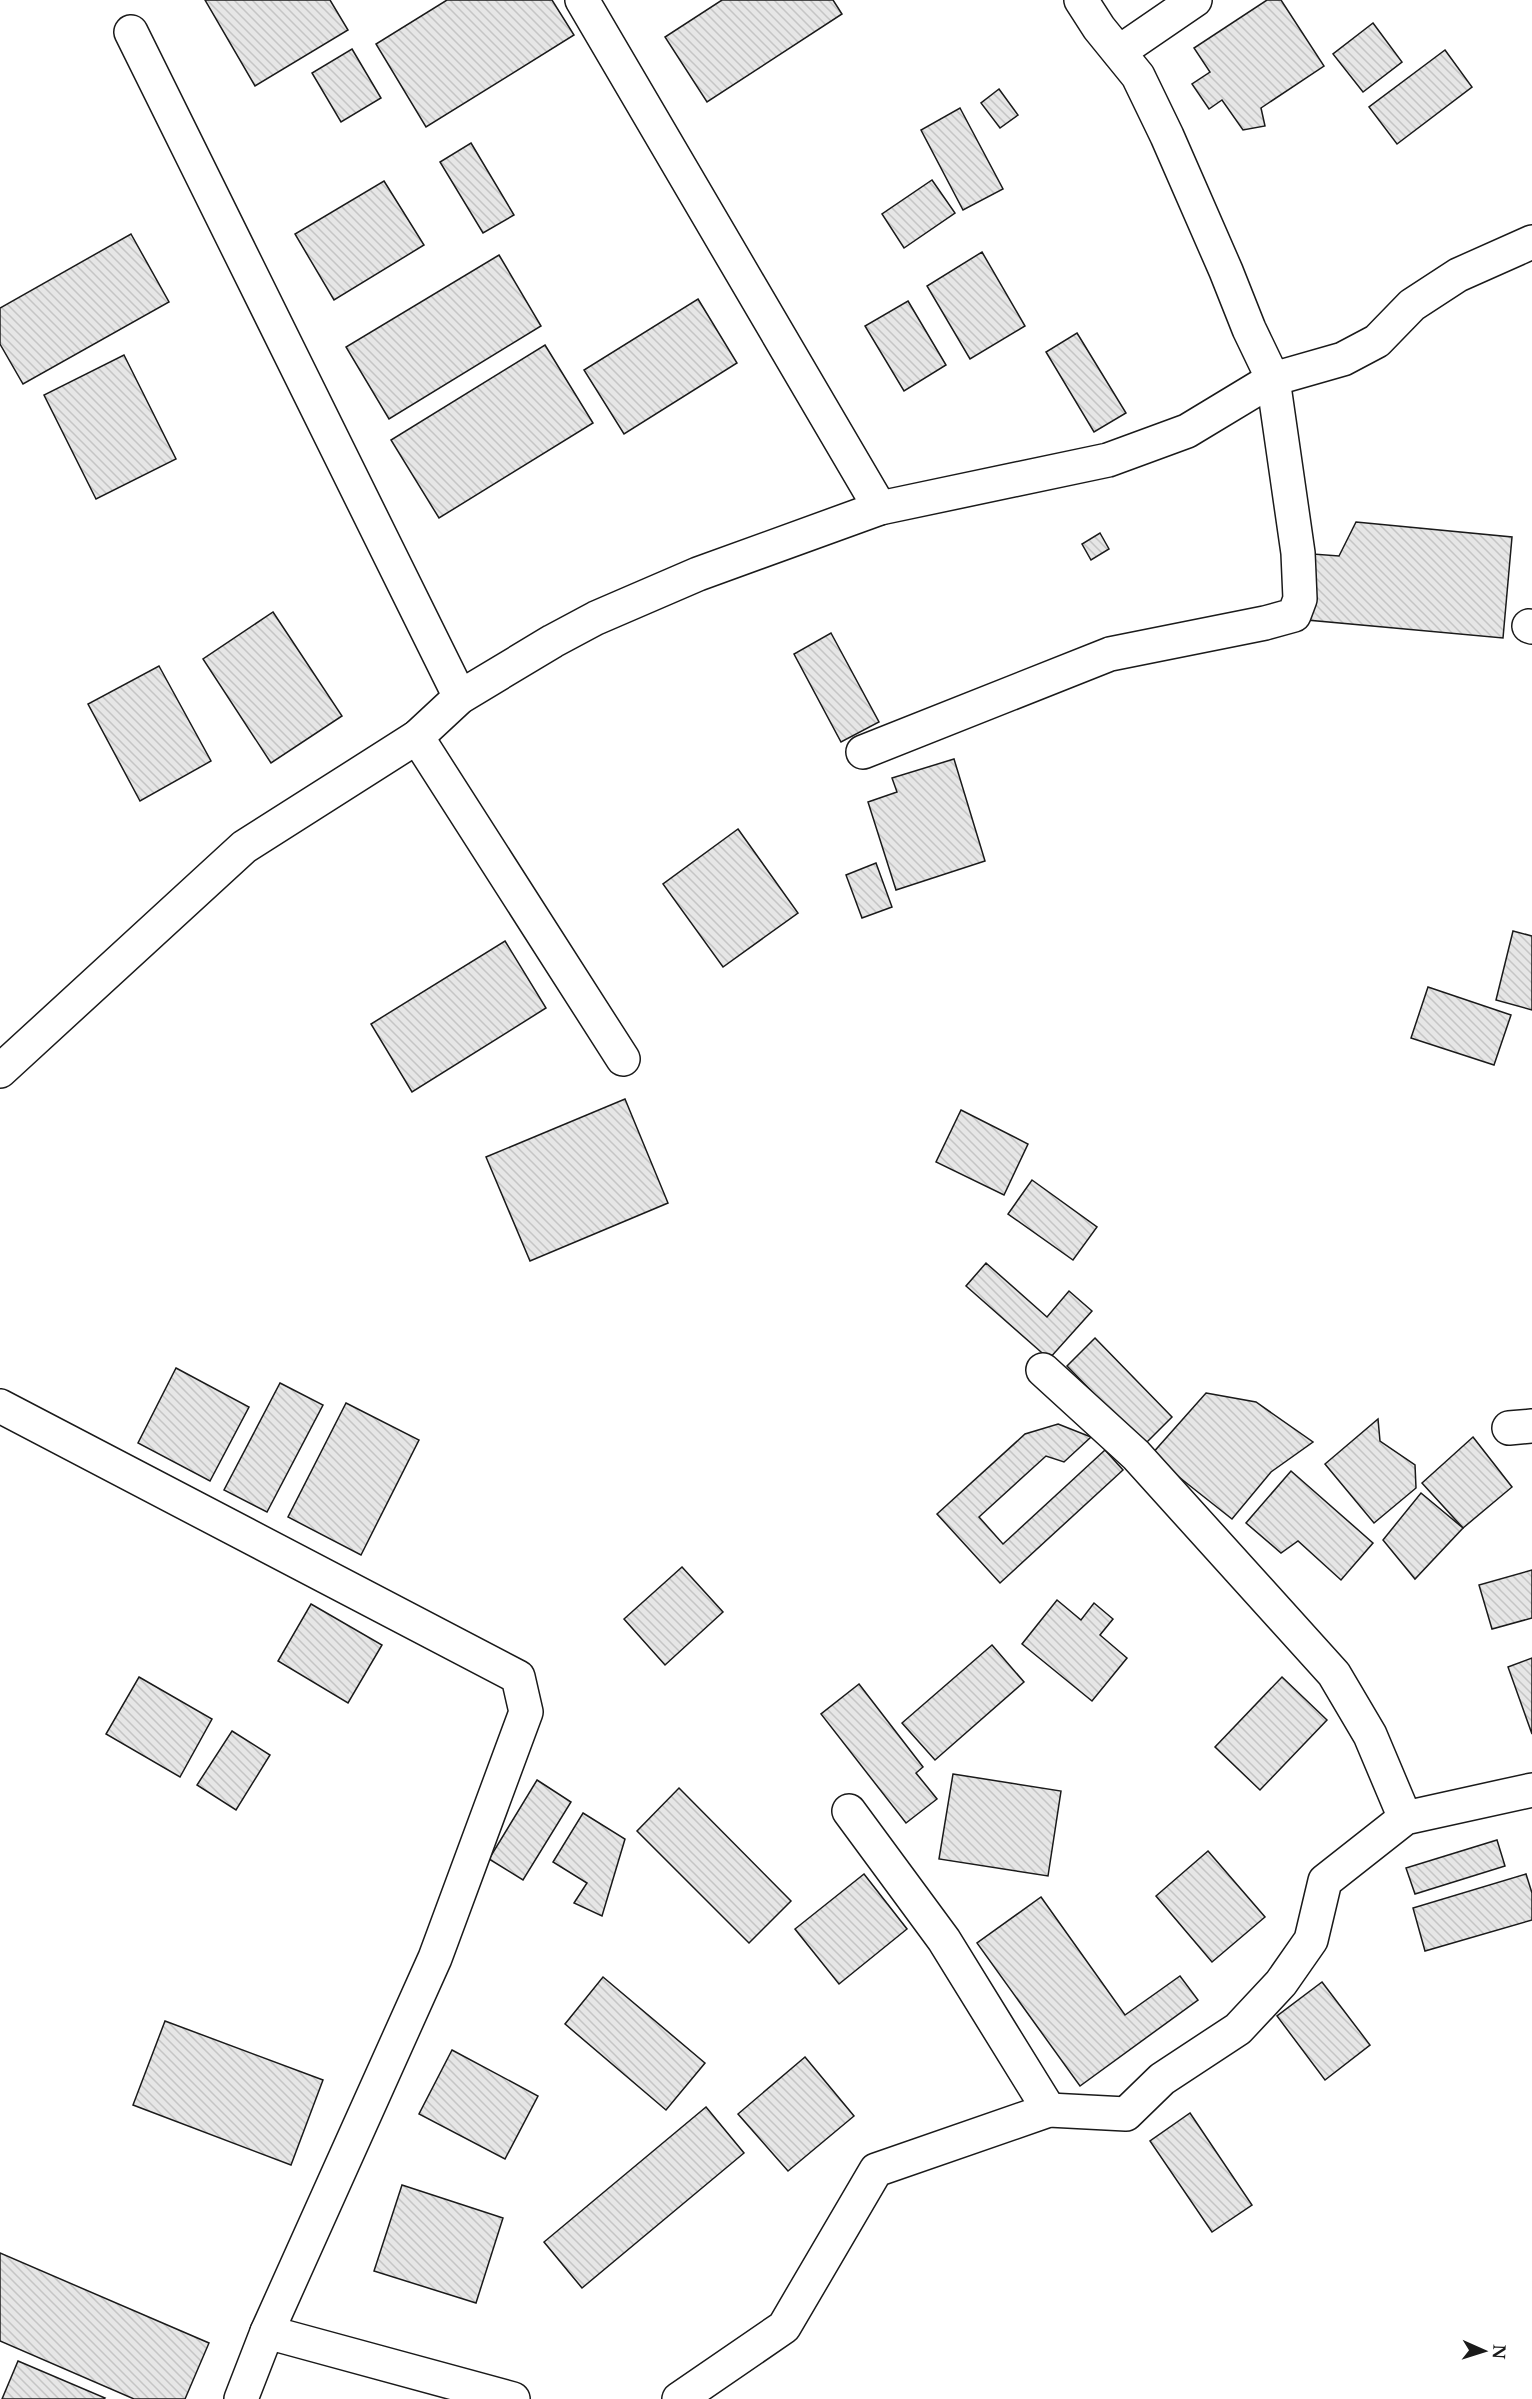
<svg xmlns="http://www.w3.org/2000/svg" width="1532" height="2399" font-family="'Libre Baskerville',serif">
	<defs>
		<pattern id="building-back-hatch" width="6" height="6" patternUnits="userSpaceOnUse" patternTransform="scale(1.5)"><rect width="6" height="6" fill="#e6e6e6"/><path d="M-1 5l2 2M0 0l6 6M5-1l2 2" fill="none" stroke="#c5c5c5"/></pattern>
	</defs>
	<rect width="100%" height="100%" fill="#fff"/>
	<g fill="url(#building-back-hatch)" stroke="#1a1a1a" stroke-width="1.5">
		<path d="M205,0H330L348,30L255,86Z"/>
		<path d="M447,0H552L574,35L426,127L376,44Z"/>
		<path d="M722,0H833L842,14L707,102L665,37Z"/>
		<path d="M1267,0H1281L1324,66L1261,108L1265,126L1243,130L1222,100L1209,109L1192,84L1210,72L1194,48Z"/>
		<path d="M1373,23L1402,62L1363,92L1333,54Z"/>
		<path d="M352,49L381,98L341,122L312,73Z"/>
		<path d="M1445,50L1472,87L1397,144L1369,107Z"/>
		<path d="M999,89L1018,115L1000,128L981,103Z"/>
		<path d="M960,108L1003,189L963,210L921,130Z"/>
		<path d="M471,143L514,215L483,233L440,162Z"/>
		<path d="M932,180L955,213L904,248L882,214Z"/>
		<path d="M384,181L424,245L334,300L295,234Z"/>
		<path d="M131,234L169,302L23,384L0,344V308Z"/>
		<path d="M982,252L1025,326L970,359L927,286Z"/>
		<path d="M499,255L541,326L389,419L346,347Z"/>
		<path d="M698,299L737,363L624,434L584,370Z"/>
		<path d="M908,301L946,365L904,391L865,326Z"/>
		<path d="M1077,333L1126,413L1094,432L1046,352Z"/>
		<path d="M545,345L593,423L439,518L391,440Z"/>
		<path d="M124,355L176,459L96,499L44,395Z"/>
		<path d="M1356,522L1512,537L1503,638L1307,620L1313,554L1339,556Z"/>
		<path d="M1100,533L1109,549L1091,560L1082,544Z"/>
		<path d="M273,612L342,716L271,763L203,659Z"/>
		<path d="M831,633L879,722L841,742L794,654Z"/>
		<path d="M159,666L211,761L140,801L88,704Z"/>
		<path d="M954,759L985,861L896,890L868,802L897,792L892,778Z"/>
		<path d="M738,829L798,913L723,967L663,884Z"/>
		<path d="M876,863L892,907L862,918L846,875Z"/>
		<path d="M1513,931L1532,936V1010L1496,1000Z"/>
		<path d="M505,941L546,1008L412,1092L371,1024Z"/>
		<path d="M1428,987L1511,1015L1494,1065L1411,1038Z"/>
		<path d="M625,1099L668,1203L530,1261L486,1157Z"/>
		<path d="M961,1110L1028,1144L1004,1195L936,1162Z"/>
		<path d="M1032,1180L1097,1227L1073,1260L1008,1214Z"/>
		<path d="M986,1263L1047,1317L1069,1291L1092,1311L1049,1359L966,1286Z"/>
		<path d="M1095,1338L1172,1417L1144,1445L1067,1366Z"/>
		<path d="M176,1368L249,1407L210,1481L138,1443Z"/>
		<path d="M280,1383L323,1405L267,1512L224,1490Z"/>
		<path d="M1206,1393L1256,1402L1313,1442L1271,1472L1232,1519L1151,1455Z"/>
		<path d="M346,1403L419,1440L361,1555L288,1517Z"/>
		<path d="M1378,1419L1380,1441L1415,1465L1416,1488L1374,1523L1325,1464Z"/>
		<path d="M1058,1424L1091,1437L1064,1462L1046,1456L979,1517L1003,1544L1105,1450L1123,1470L1000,1583L937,1514L1025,1434Z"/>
		<path d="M1473,1437L1512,1487L1463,1528L1422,1483Z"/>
		<path d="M1291,1471L1373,1543L1341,1580L1298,1541L1281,1553L1246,1523Z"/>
		<path d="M1421,1493L1463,1528L1415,1579L1383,1540Z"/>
		<path d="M682,1567L723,1612L665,1665L624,1619Z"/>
		<path d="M1532,1570V1618L1492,1629L1479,1585Z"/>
		<path d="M1057,1600L1081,1620L1094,1603L1113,1619L1100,1635L1127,1658L1092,1701L1022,1644Z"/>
		<path d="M311,1604L382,1645L348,1703L278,1661Z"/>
		<path d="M992,1645L1024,1682L935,1760L902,1723Z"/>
		<path d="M1532,1658V1734L1508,1667Z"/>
		<path d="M139,1677L212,1719L180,1777L106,1734Z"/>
		<path d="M1282,1677L1327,1720L1260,1790L1215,1747Z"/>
		<path d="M859,1684L923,1767L916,1773L937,1799L906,1823L821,1714Z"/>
		<path d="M232,1731L270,1755L236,1810L197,1785Z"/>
		<path d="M953,1774L1061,1791L1048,1876L939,1859Z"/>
		<path d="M537,1780L571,1802L523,1880L489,1859Z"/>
		<path d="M679,1788L791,1901L749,1943L637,1831Z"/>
		<path d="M583,1813L625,1839L602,1916L574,1903L587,1883L553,1862Z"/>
		<path d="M1497,1840L1505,1866L1415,1894L1406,1868Z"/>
		<path d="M1208,1851L1265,1917L1212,1962L1156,1896Z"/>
		<path d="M864,1874L907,1929L839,1984L795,1929Z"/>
		<path d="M1526,1874L1532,1893V1920L1425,1951L1413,1908Z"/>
		<path d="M1041,1897L1125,2015L1180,1976L1198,2000L1080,2086L977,1943Z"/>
		<path d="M603,1977L705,2063L666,2110L565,2024Z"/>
		<path d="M1322,1982L1370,2045L1325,2080L1277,2016Z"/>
		<path d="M165,2021L323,2080L291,2165L133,2105Z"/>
		<path d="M452,2050L538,2096L505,2159L419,2114Z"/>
		<path d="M805,2057L854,2116L788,2171L738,2114Z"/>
		<path d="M706,2107L744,2153L582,2288L544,2242Z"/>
		<path d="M1190,2113L1252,2205L1212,2232L1150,2141Z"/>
		<path d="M402,2185L503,2218L476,2303L374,2271Z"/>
		<path d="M0,2253L209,2343L185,2399H134L0,2341Z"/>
		<path d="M18,2361L105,2398L104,2399H2Z"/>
	</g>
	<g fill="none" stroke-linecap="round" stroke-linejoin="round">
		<g stroke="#1a1a1a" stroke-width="36">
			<g id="minor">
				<path d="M582,0L880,508"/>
				<path d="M131,32L460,697"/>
				<path d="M1119,52L1195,0"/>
				<path d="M1529,626L1532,627"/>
				<path d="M417,737L623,1059"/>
				<path d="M863,752L1110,654L1265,623L1294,615L1300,599L1298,553L1273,379L1249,329L1226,271L1167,136L1138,76L1099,28L1081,0"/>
				<path d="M0,1071L244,847L417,737L460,697L553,641L596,618L698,574L880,508L1108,460L1187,431L1273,379L1343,359L1377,341L1412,305L1458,275L1532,242"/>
				<path d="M1043,1370L1136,1455L1334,1674L1370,1735L1405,1818"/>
				<path d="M0,1406L518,1677L526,1712L435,1958L267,2332L241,2399"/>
				<path d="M1509,1428L1532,1426"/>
				<path d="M849,1811L944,1940L1049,2110"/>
				<path d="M267,2332L513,2399"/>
				<path d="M679,2399L784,2327L876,2170L1049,2110L1126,2114L1162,2079L1238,2029L1281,1983L1311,1940L1325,1881L1405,1818L1532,1790"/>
			</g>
		</g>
		<use href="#minor" stroke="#fff" stroke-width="33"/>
	</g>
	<g transform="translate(1484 2351) rotate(93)" stroke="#ffffff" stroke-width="4.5" paint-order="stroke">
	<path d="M0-4.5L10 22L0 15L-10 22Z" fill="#1a1a1a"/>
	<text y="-9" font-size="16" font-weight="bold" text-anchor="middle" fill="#1a1a1a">N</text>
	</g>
</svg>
